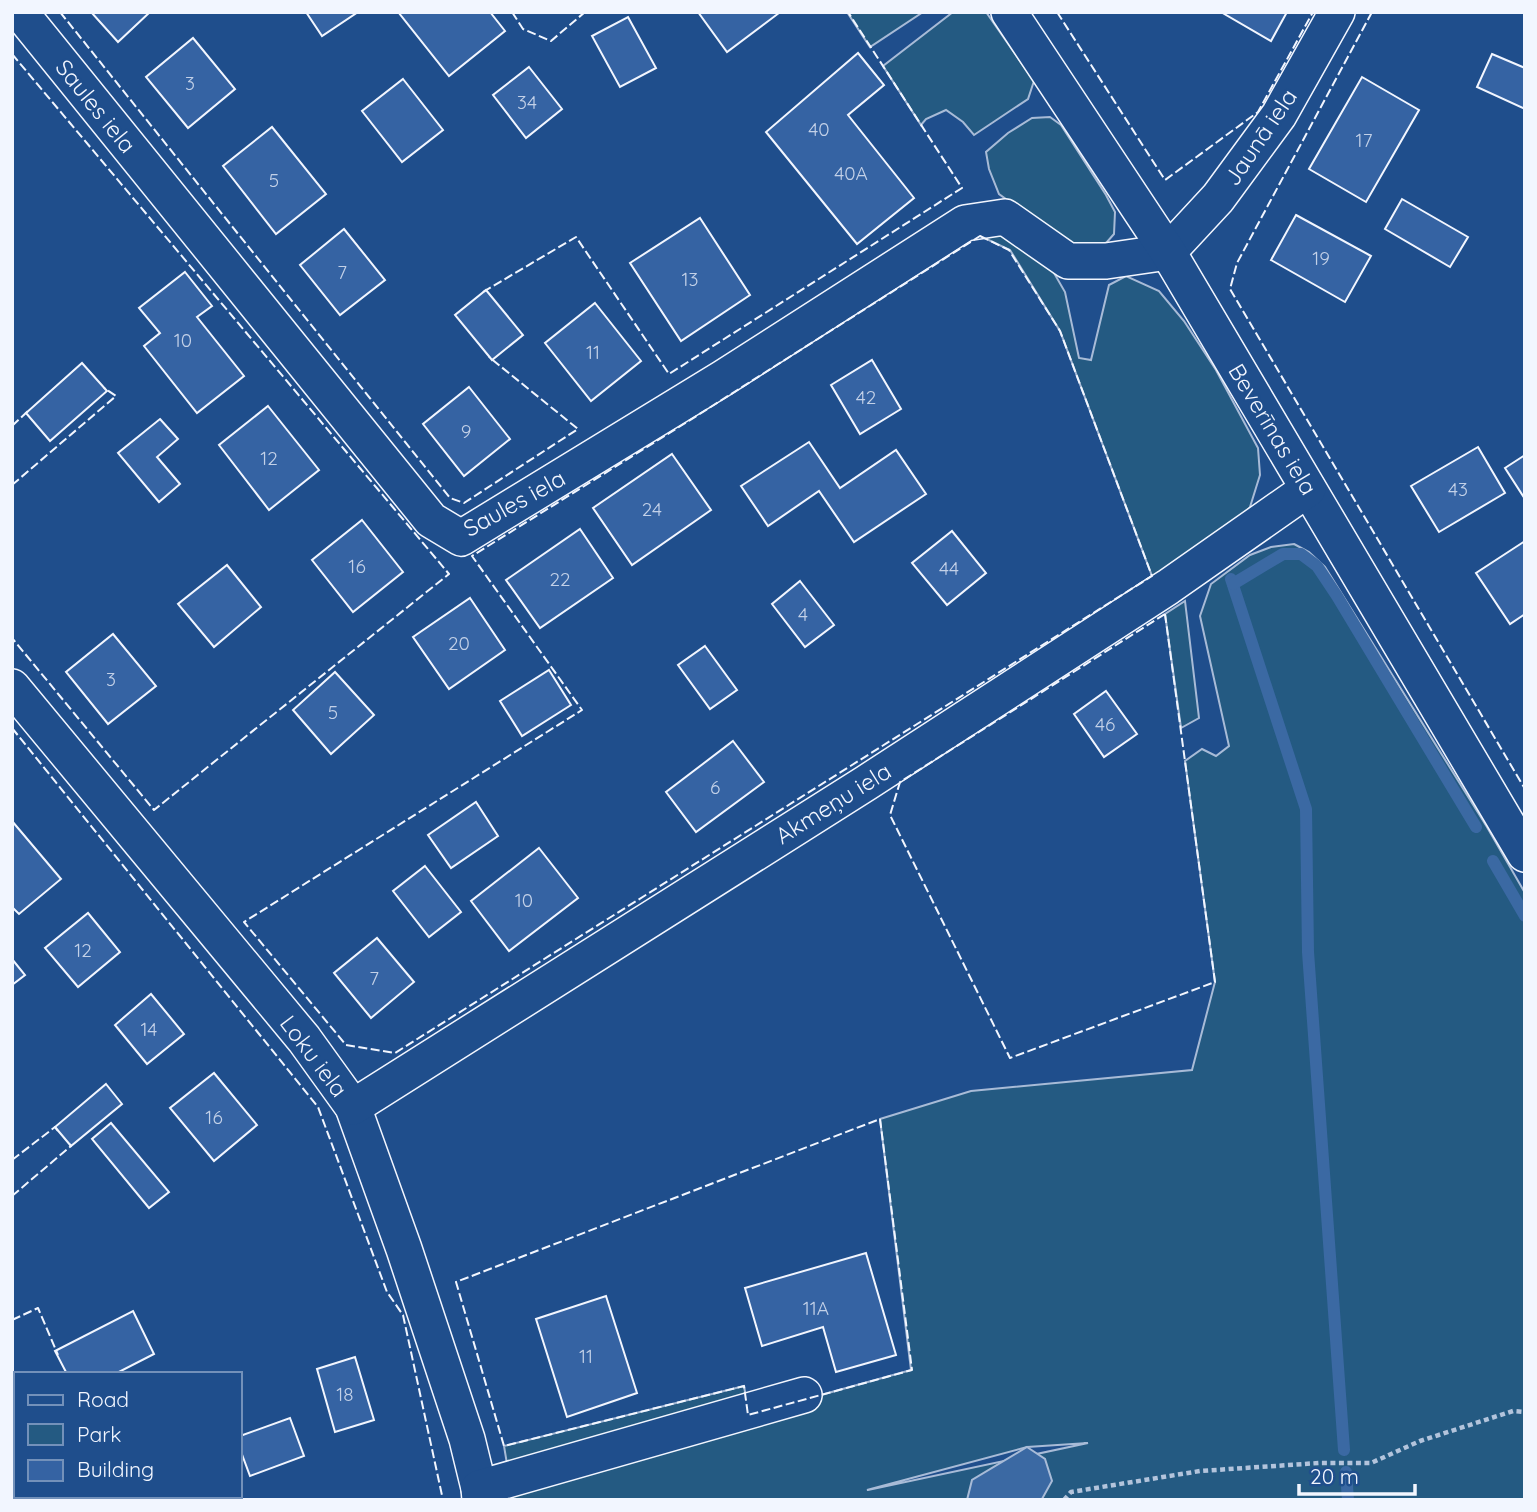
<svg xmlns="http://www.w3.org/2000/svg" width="1537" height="1512" font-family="Quicksand,sans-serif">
	<rect width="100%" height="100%" fill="#1f4e8c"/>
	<g fill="#245a82" stroke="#a8bbd7" stroke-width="2" fill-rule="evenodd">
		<path d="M847,12H923L870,47Z"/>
		<path d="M953,12H986L1034,81L1028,99L974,135L963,122L946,110L926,119L921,125L883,66Z"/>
		<path d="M1050,117L1061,125L1106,195L1115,212L1114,234L1107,242L1094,251L1074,248L999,194L989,169L986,152L1008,133L1032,118Z"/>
		<path d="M984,232L1022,238L1054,273L1065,292L1079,358L1091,360L1109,285L1126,276L1159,291L1184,321L1216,370L1258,448L1260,475L1250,507L1233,530L1147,586L1141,583L1152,576L1060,331L1010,250L980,236Z"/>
		<path d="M1294,544L1309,552L1325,567L1487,827L1525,893V1500H513L504,1446L744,1386L749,1415L911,1370L880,1119L971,1091L1192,1070L1215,982L1185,761L1202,749L1216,756L1229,746L1200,616L1211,584L1250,555L1271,547ZM1088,1443L868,1490H867L1027,1447Z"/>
		<path d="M1185,601L1199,718L1181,728L1165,614Z"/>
	</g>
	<path fill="#3b69a3" stroke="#a8bbd7" stroke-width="2" d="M1027,1447L1045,1459L1052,1481L1042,1499L967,1500L972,1480Z"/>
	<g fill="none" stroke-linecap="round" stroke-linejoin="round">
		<g stroke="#3b69a3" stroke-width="12">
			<path d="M1231,579L1306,809L1308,952L1344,1450"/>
			<path d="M1233,584L1283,554H1301L1317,566L1337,596L1476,827"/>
			<path d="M1493,861L1525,916"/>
			<path d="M1346,1472L1348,1500"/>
		</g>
	</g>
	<g fill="#3563a3" stroke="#f2f6ff" stroke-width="2">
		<path d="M91,12H150L118,42Z"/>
		<path d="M306,12H358L322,36Z"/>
		<path d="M400,12H490L505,31L449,76L399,13Z"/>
		<path d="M698,12H778L779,13L727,52Z"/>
		<path d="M1221,12H1287L1271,41Z"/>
		<path d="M628,17L656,68L620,87L592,36Z"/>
		<path d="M193,38L235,89L188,128L146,77Z"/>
		<path d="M858,53L884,85L848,115L914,198L857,244L766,132Z"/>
		<path d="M1492,54L1525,68V109L1477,87Z"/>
		<path d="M529,67L562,109L526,138L493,95Z"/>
		<path d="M1362,77L1419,110L1366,202L1309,169Z"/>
		<path d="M403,79L443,130L402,162L362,111Z"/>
		<path d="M272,127L326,194L276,234L223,166Z"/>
		<path d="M1402,199L1468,237L1450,267L1385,229Z"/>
		<path d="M1296,215L1371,256L1345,302L1271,260Z"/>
		<path d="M700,218L750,295L681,341L630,263Z"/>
		<path d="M344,229L385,280L340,315L300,265Z"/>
		<path d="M185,272L212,306L197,317L244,376L197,413L144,346L160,333L139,308Z"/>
		<path d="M486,290L523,335L492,360L455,315Z"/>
		<path d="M595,303L641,361L591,401L545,343Z"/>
		<path d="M872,360L901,409L860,434L831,385Z"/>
		<path d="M82,363L107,391L50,441L26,413Z"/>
		<path d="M469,387L510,439L464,476L423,424Z"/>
		<path d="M268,406L319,470L269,510L219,445Z"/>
		<path d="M160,419L178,439L157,457L180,484L159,502L118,453Z"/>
		<path d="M809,442L840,488L896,450L926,494L854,542L819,491L768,526L741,486Z"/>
		<path d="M1478,447L1505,493L1439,532L1411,486Z"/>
		<path d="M672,454L711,510L632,565L593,508Z"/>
		<path d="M1525,455V499L1505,468Z"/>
		<path d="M362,520L403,572L353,612L312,560Z"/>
		<path d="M580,529L613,578L540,628L506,580Z"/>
		<path d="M952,531L986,573L947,605L912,563Z"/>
		<path d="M1525,541V614L1510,624L1476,573Z"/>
		<path d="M227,565L261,607L214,647L178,604Z"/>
		<path d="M800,581L834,625L805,647L772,604Z"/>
		<path d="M470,598L505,650L449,689L413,637Z"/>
		<path d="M113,634L156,686L108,724L66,672Z"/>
		<path d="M705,646L737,690L710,709L678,665Z"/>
		<path d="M549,670L571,705L522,736L500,701Z"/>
		<path d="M335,672L374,715L331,754L293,710Z"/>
		<path d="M1106,691L1137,734L1104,757L1074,714Z"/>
		<path d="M733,741L764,782L696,832L666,792Z"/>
		<path d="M476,802L498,836L451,868L428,835Z"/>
		<path d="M12,821L61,879L19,914L12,907Z"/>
		<path d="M539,848L578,898L509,951L471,901Z"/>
		<path d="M425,866L461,912L429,937L393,891Z"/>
		<path d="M88,913L120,952L78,987L45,948Z"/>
		<path d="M377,938L414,982L371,1018L334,973Z"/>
		<path d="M12,959L25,975L12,985Z"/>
		<path d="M151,994L184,1034L147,1064L115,1025Z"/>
		<path d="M214,1073L257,1125L214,1161L170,1108Z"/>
		<path d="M106,1084L122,1104L71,1146L55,1127Z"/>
		<path d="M111,1123L169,1192L149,1208L92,1139Z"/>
		<path d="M866,1253L896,1355L836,1372L823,1327L762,1346L745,1288Z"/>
		<path d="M606,1296L637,1393L567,1417L536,1319Z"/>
		<path d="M133,1311L154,1354L115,1374H67L55,1351Z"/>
		<path d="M355,1357L374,1420L335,1432L317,1369Z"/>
		<path d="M290,1418L304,1456L250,1476L240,1449V1436Z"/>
	</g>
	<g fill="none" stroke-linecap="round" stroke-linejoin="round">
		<g stroke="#f2f6ff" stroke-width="38">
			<g id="street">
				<path d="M20,12L431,520L461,538L723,378L965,223L1005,217L1068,261H1106L1168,252L1218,198L1279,115L1337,12"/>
				<path d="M1009,12L1168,252L1525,854"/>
				<path d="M12,687L304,1039L353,1107L404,1249L467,1439L479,1488L480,1500"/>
				<path d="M353,1107L866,783L1168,587L1308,489"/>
				<path d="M12,1390L16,1396"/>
				<path d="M479,1488L804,1395"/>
				<path d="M55,1496V1500"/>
			</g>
		</g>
		<path stroke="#b3c4dc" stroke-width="4.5" stroke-dasharray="5 3.5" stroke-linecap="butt" d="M1064,1500L1071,1492L1200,1471L1319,1463H1371L1420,1441L1513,1411L1525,1412"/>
		<use href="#street" stroke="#1f4e8c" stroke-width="35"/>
		<g stroke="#f2f6ff" stroke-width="2" stroke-dasharray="9 3.5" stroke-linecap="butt">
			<path d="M60,12L450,498L464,503L578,429L489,357"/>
			<path d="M512,12L523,29L551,41L585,12"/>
			<path d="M1057,12L1165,180L1258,112L1313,12"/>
			<path d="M1372,12L1237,263L1230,289L1525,789"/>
			<path d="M12,54L449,574L154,810L12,638"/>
			<path d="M980,236L1009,250L1060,331L1152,576L395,1053L346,1045L244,922L582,710L472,556L687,422Z"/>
			<path d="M483,292L576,237L669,374L962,188L848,12"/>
			<path d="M12,426L28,411"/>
			<path d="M12,485L116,396L104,388"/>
			<path d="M1165,614L1215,982L1010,1058L890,815L900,782Z"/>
			<path d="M12,728L318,1107L387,1292L403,1315L443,1500"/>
			<path d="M880,1119L912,1370L748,1415L744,1386L504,1446L456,1282Z"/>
			<path d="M12,1160L55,1127L58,1131"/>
			<path d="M12,1196L71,1146L70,1144"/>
			<path d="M12,1320L38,1308L58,1355"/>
			<path d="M12,1475L16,1485"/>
			<path d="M20,1496L21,1500"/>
		</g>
	</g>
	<g text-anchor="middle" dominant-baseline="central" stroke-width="5" stroke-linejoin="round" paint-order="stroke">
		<g font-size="19" fill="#c3d1e8">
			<text x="190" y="83">3</text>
			<text x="527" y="102">34</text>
			<text x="819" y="129">40</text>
			<text x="1364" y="140">17</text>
			<text x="851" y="173">40A</text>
			<text x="274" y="180">5</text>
			<text x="1321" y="258">19</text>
			<text x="342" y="272">7</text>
			<text x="690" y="279">13</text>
			<text x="183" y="340">10</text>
			<text x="593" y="352">11</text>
			<text x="866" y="397">42</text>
			<text x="466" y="431">9</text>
			<text x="269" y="458">12</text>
			<text x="1458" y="489">43</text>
			<text x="652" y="509">24</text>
			<text x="357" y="566">16</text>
			<text x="949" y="568">44</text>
			<text x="560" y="579">22</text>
			<text x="803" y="614">4</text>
			<text x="459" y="643">20</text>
			<text x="111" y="679">3</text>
			<text x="333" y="712">5</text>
			<text x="1105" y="724">46</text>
			<text x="715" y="787">6</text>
			<text x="524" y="900">10</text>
			<text x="83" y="950">12</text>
			<text x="374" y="978">7</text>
			<text x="149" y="1029">14</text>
			<text x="214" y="1117">16</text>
			<text x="816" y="1308">11A</text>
			<text x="586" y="1356">11</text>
			<text x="345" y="1394">18</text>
		</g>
		<g font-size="23" fill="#f2f6ff" stroke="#1f4e8c">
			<text transform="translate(96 106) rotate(51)">Saules iela</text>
			<text transform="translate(1260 137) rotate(-56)">Jaunā iela</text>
			<text transform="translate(1273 429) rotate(59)">Beverīnas iela</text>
			<text transform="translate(514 503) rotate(-29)">Saules iela</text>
			<text transform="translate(833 803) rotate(-32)">Akmeņu iela</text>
			<text transform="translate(314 1056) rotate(53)">Loku iela</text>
		</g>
	</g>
	<rect width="1537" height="1512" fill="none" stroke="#f2f6ff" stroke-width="28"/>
	<rect x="14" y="1372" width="228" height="126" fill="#1f4e8c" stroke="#7391ba" stroke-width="2"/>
	<rect x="28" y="1395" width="35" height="10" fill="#1f4e8c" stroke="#7391ba" stroke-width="2"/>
	<text x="77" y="1407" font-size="21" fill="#f2f6ff">Road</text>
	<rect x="28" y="1424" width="35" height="21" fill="#245a82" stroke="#7391ba" stroke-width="2"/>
	<text x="77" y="1442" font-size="21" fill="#f2f6ff">Park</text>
	<rect x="28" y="1460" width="35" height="21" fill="#3563a3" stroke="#7391ba" stroke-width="2"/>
	<text x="77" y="1477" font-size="21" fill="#f2f6ff">Building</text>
	<path d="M1299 1484v10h116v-10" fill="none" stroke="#f2f6ff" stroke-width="3.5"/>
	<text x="1310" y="1484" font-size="21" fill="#f2f6ff" stroke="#1f4e8c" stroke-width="5" paint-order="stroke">20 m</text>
</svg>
